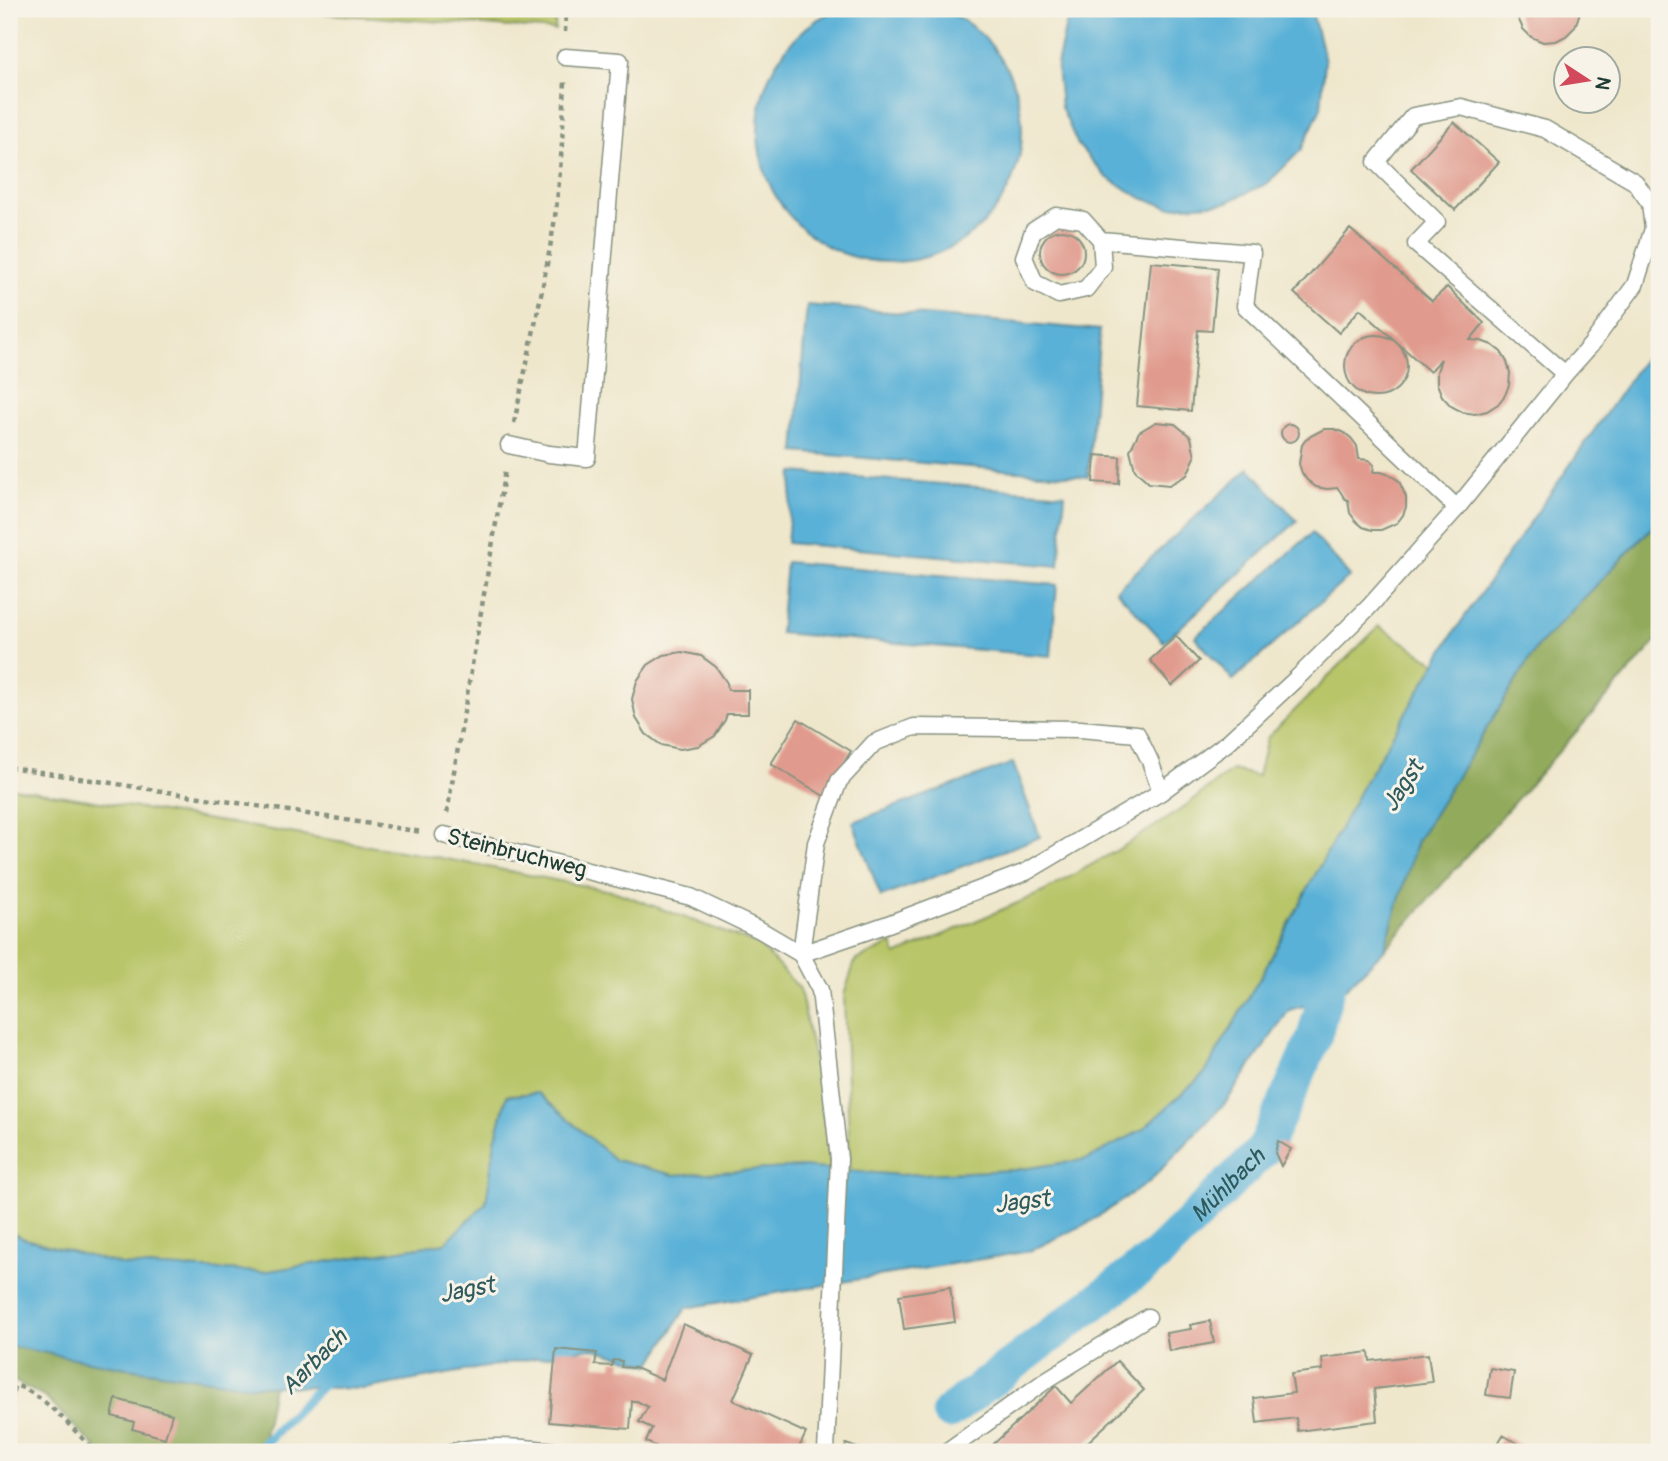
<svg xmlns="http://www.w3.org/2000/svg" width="1668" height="1461" font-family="Pangolin,sans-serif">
	<rect width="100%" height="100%" fill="#f7f3e8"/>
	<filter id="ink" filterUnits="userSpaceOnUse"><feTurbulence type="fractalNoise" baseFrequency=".0143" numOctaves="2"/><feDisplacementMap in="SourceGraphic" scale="14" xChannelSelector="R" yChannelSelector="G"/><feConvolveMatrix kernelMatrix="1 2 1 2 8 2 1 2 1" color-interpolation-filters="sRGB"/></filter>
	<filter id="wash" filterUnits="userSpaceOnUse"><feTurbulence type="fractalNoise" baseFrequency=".00686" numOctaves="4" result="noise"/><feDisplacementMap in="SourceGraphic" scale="28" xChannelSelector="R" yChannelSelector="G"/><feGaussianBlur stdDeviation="1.57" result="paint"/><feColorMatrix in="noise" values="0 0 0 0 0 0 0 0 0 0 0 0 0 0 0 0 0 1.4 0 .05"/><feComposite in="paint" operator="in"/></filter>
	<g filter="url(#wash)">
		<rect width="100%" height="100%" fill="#efe7cc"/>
		<g fill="#b8c567" stroke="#6c814e" stroke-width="2">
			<path d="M290,9H556L555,30L290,11Z"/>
			<path d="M1379,626L1436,663L1363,785L1264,971L1205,1073L1142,1130L1088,1159L1015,1170L900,1175L850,1171L844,995L855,961L892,943L896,955L1043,892L1119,849L1180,810L1232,770L1258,776L1267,738Z"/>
			<path d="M9,787L436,857L616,892L759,945L800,989L817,1075L831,1170L801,1167L674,1175L615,1160L538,1093L507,1095L495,1141L486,1203L445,1243L262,1272L122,1265L25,1239L9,1232Z"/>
		</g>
		<g fill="#92aa5c" stroke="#587448" stroke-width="2">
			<path d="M1659,520V638L1384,950L1417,841L1537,647Z"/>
			<path d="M9,1346L121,1367L245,1385L273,1386L261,1452H100L46,1398L9,1378Z"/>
		</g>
		<g fill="#5ab1d7" stroke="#3c7786" stroke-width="2">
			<circle cx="890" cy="130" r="132"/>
			<path d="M1075,9H1308L1313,16L1325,61L1321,108L1301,150L1268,183L1225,203L1169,207L1142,198L1106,177L1078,145L1061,107L1057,65L1066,24Z"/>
			<path d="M807,305L1100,330L1088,477L795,452Z"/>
			<path d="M1659,337V520L1537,647L1417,841L1384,950L1338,996L1289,1010L1226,1102L1149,1182L1090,1222L1030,1251L686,1308L650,1365L591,1348L364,1389L245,1385L121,1367L9,1346V1232L25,1239L122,1265L262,1272L445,1243L486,1203L495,1141L507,1096L538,1093L615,1160L674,1175L801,1167L900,1175L1015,1170L1088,1159L1142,1130L1205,1073L1264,971L1363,785L1454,632Z"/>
			<path d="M1249,468L1297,521L1164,642L1116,590Z"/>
			<path d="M793,472L1065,494L1059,566L787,543Z"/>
			<path d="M1312,533L1350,576L1233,680L1195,637Z"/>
			<path d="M786,562L1057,585L1051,656L780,633Z"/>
			<path d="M1013,763L1040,837L881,897L853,822Z"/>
		</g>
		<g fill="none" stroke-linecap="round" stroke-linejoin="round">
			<path stroke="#5ab1d7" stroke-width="10" d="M255,1452L329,1378"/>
			<path stroke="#5ab1d7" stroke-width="35" id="s1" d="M949,1412L1155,1257L1264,1149L1314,1038L1336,954"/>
		</g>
		<g id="blocks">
			<g fill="#e09b8e">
				<path d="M1517,9H1579V15L1575,27L1566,36L1556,41L1543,42L1531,37L1523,29L1518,18Z"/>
				<path d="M1454,122L1499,162L1455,210L1411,169Z"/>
				<path d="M1350,229L1432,301L1447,287L1484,323L1470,340L1481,341L1492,345L1501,352L1507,362L1510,373L1509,385L1505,395L1498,404L1487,411L1475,414L1462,412L1451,406L1442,396L1437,384V372L1441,359L1430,372L1360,309L1339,333L1294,293Z"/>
				<circle cx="1062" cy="252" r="22"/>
				<path d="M1151,262L1218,268L1212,331L1198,330L1191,411L1137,406Z"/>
				<circle cx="1376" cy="366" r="31"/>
				<path d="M1156,422L1175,424L1191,437L1195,457L1187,475L1169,485L1149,483L1135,470L1130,450L1139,432Z"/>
				<circle cx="1290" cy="433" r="9"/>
				<path d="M1324,429H1334L1343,432L1351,438L1357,446L1359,459L1369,460L1374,465L1373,472H1381L1390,475L1399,481L1406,497V507L1403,515L1397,523L1381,530H1372L1363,527L1356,521L1350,513L1348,500L1345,499L1338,488L1327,489L1316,487L1307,480L1302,473L1299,464L1302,445L1307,438Z"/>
				<path d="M1095,455L1120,457L1119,484L1093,482Z"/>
				<path d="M1176,636L1199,661L1172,686L1150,660Z"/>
				<path d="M682,652L701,656L716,667L727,683L728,690H748V714H727L725,720L715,736L698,746L680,749L661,745L646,734L636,718L632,699L637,681L648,665L664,655Z"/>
				<path d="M798,719L851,751L824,796L771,764Z"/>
				<path d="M1278,1141L1291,1149L1281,1166L1275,1153Z"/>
				<path d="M950,1287L955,1322L904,1329L899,1295Z"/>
				<path d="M1210,1321L1214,1343L1169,1351L1166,1333L1191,1329L1190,1325Z"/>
				<path d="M683,1324L753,1355L733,1400L806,1433L797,1452H701L694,1449L693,1452H668L646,1442L652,1428L639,1422L648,1407L637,1401H632L630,1429L549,1422L556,1349L597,1353L595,1365L612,1366L613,1360L622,1361L621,1367L635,1368L662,1380Z"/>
				<path d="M1369,1352L1370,1361L1428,1354L1432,1382L1374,1389L1377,1421L1298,1431L1296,1418L1257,1423L1254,1398L1294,1393L1291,1374L1323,1370L1322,1358Z"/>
				<path d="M1117,1361L1144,1390L1077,1452H985L1056,1386L1071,1403Z"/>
				<path d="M1490,1368L1514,1372L1510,1398L1486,1395Z"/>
				<path d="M9,1386L15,1388L10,1409H9Z"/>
				<path d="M116,1399L172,1414L165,1438L132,1429L134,1422L112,1416Z"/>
				<path d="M1503,1435L1531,1451V1452H1493Z"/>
				<path d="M846,1444L868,1452H844Z"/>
			</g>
		</g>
	</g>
	<g filter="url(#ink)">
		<use href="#blocks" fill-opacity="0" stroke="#879280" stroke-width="2"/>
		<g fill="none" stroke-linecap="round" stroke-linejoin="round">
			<g stroke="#879280" stroke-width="19">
				<g id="service">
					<path d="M1101,240L1103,267L1086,289L1059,295L1035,283L1024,257L1033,231L1056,216L1083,220L1101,240L1252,253L1245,306L1457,508"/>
					<path d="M509,445L549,454L587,458L620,61L565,57"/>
					<path d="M1161,792L1150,761L1137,734L1080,729L914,727L874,743L839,781L816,843L801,954L888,924L1026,872L1161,792L1227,743L1297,678L1369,607L1457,508L1565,374L1591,345L1635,285L1653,229L1650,203L1635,182L1545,129L1461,107L1413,116L1376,162L1437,222L1416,244L1565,374"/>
					<path d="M444,835L691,897L760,930L801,954L820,990L839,1159L826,1452"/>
					<path d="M451,1452C486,1443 532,1448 568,1452"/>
					<path d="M946,1452L1048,1379L1148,1317"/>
				</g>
			</g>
			<g stroke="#879280" stroke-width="4.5" stroke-dasharray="5 5" stroke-linecap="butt">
				<path d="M565,32L566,9"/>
				<path d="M514,423C528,357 543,291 554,224C561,176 563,128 565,80"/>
				<path d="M9,767L422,832"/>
				<path d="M447,813L505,470"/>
				<path d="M9,1383C42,1391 72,1429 96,1452"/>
			</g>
			<use href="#service" stroke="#fff" stroke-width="16"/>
		</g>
	</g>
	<g text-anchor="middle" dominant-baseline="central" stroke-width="6" stroke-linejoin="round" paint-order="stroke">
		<g font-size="23" fill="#1f3d34" stroke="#f7f3e8">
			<text transform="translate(517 853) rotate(14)">Steinbruchweg</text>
		</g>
		<g font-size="24" font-style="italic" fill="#2e5a5d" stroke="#f7f3e8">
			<text transform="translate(1403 786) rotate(-57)">Jagst</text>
			<text stroke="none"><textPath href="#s1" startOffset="360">Mühlbach</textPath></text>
			<text transform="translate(1022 1202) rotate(-7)">Jagst</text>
			<text transform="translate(467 1290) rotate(-11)">Jagst</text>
			<text transform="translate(314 1362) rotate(-45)">Aarbach</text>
		</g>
	</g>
	<rect width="1668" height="1461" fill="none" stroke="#f7f3e8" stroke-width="35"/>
	<g transform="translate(1587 80) rotate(102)"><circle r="33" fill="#f7f3e8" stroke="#a1aaa0" stroke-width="2"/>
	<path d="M0-5L12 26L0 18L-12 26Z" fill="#d1495b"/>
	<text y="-10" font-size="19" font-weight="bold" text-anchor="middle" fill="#1f3d34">N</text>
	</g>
</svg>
